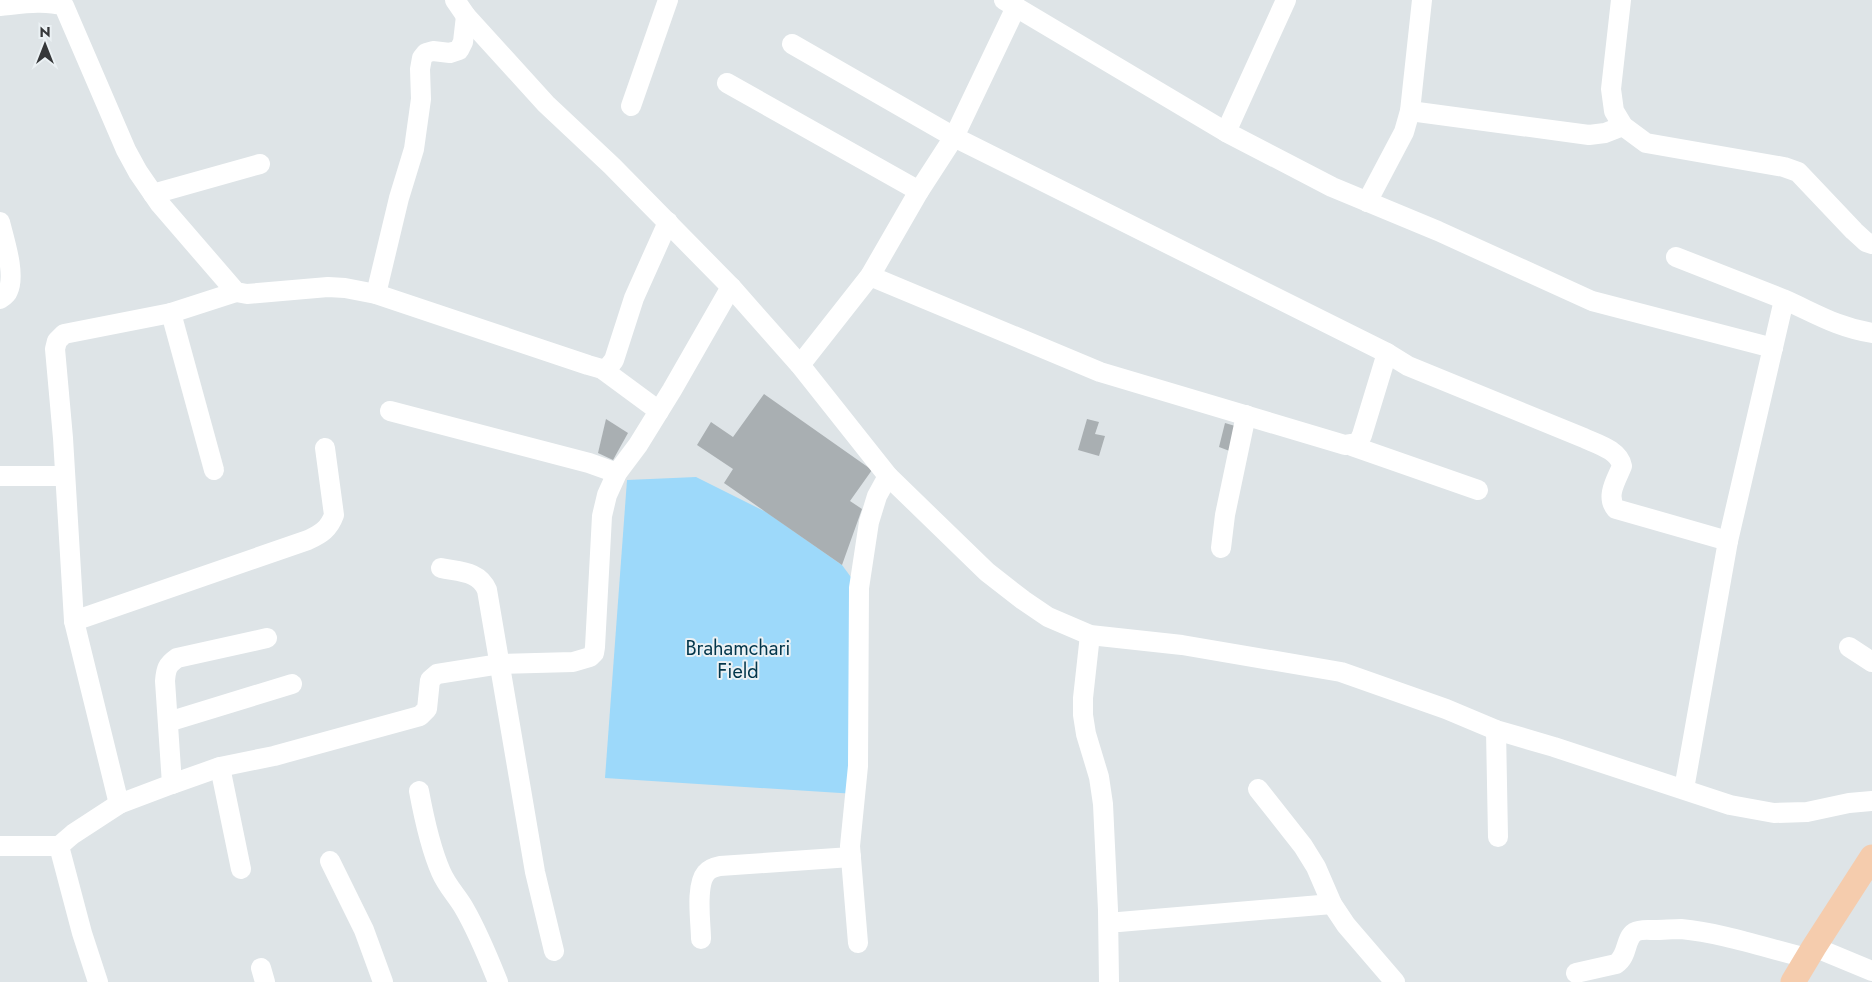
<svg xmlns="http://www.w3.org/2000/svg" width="1872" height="982" font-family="Jost,sans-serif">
	<rect width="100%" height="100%" fill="#dee4e7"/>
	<path fill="#9dd9fa" d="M696,477L766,512L842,565L859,588L856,794L605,778L627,480Z"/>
	<g fill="#a9afb2">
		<path d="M764,394L872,470L850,501L862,509L842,565L724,483L733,469L697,445L711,422L733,437Z"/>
		<path d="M606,419L628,433L613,460L598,453Z"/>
		<path d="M1087,419L1099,422L1095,434L1105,436L1099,456L1078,450Z"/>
		<path d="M1225,423L1242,428L1235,453L1219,447Z"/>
	</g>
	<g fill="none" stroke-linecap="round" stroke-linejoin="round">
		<g stroke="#fff" stroke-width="20">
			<path d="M455,0L466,16L546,104L612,166L731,287L800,365L888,476L987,572L1023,600L1048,617L1090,635L1182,645L1341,672L1446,709L1496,730L1554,747L1730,805L1774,813L1807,812L1849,803L1872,801"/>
			<path d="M1004,0L1226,132L1332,187L1438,231L1592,301L1773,348"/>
			<path d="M1621,0L1611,89L1614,111L1623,126L1646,143L1784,167L1798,172L1854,231L1866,242L1872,244"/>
			<path d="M0,6C21,4 45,0 64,6L126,150L138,172L160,204L236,292L247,294L328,287L345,288L376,294L588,365L602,369H607L614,360L634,298L668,222"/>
			<path d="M792,44L954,137L1387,353L1362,435L1358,443L1345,445L1100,372L870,276"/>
			<path d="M727,83L919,191"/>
			<path d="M631,106L668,0"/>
			<path d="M1410,111L1589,135L1605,133L1623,126"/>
			<path d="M1226,132L1286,0"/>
			<path d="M153,194L260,164"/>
			<path d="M1367,202L1404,132L1410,111L1422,0"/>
			<path d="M0,222C4,239 16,274 8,291C7,294 3,297 0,299"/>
			<path d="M1676,257C1712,271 1748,285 1783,299C1815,313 1836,327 1872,333"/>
			<path d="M236,292L171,313L64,334L57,341L55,349L63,438L74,621L119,804L172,784L165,681C166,669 167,665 177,658L267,638"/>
			<path d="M376,294L399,198L414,149L421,99L420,69L422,58L426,53L433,51L450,53L459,50L463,42L466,16"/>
			<path d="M171,313L214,470"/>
			<path d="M1387,353L1408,366L1584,438C1597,444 1619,450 1622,466C1617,479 1605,496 1616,509L1728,541"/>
			<path d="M800,365L870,276L919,191L954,137L1016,7"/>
			<path d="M602,369L659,411"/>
			<path d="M390,411L589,463L617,473"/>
			<path d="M1352,446L1478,490"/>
			<path d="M0,476H64"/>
			<path d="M1221,548L1225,515L1246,415"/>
			<path d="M441,568C460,572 479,571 487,590L535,872L554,951"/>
			<path d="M74,621L308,540C321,534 329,529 334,515L325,448"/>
			<path d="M1090,635L1083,698V715L1086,734L1099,777L1103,804L1108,910L1109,982"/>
			<path d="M1849,647L1872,662"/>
			<path d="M168,722L292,684"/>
			<path d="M1496,730L1498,837"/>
			<path d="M220,767L241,869"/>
			<path d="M172,784L220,767L274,756L420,716L427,709L430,680L437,674L500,664L573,662L590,657L594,653L595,647L602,516L607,495L617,473L638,445L672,390L731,287"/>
			<path d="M1258,789L1303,846L1316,867L1332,904L1346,925L1395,982"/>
			<path d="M1684,789L1728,541L1784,300"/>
			<path d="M419,791C424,818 430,847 441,872C447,886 457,896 464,908C478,932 488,957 498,982"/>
			<path d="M0,846H59"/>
			<path d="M330,861L364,930L383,982"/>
			<path d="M1119,922L1332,904"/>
			<path d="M701,939C701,923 695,886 706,873C709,869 715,867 720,866L851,857"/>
			<path d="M858,943L850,846L858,766L859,588L869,522L877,496L888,476"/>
			<path d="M1814,947L1872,971"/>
			<path d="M261,968L265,982"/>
			<path d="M1576,973L1616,964C1629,955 1624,939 1635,932C1640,929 1649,930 1654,930C1663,930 1672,929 1681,929C1723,933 1766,948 1807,958"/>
			<path d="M98,982L82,933L59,846L73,834L119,804"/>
		</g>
		<path stroke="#f5ccad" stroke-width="25" d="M1793,982L1814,947L1872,857"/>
	</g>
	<g text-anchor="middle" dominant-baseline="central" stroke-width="4" stroke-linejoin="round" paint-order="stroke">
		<g font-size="20" fill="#02364b" stroke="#ebf1f4">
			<text x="738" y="648">Brahamchari<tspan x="738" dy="23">Field</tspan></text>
		</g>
	</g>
	<g transform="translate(45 45)" stroke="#ebf1f4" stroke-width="4" paint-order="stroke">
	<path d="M0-4L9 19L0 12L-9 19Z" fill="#353739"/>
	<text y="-8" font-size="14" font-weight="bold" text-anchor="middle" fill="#353739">N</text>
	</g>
</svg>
